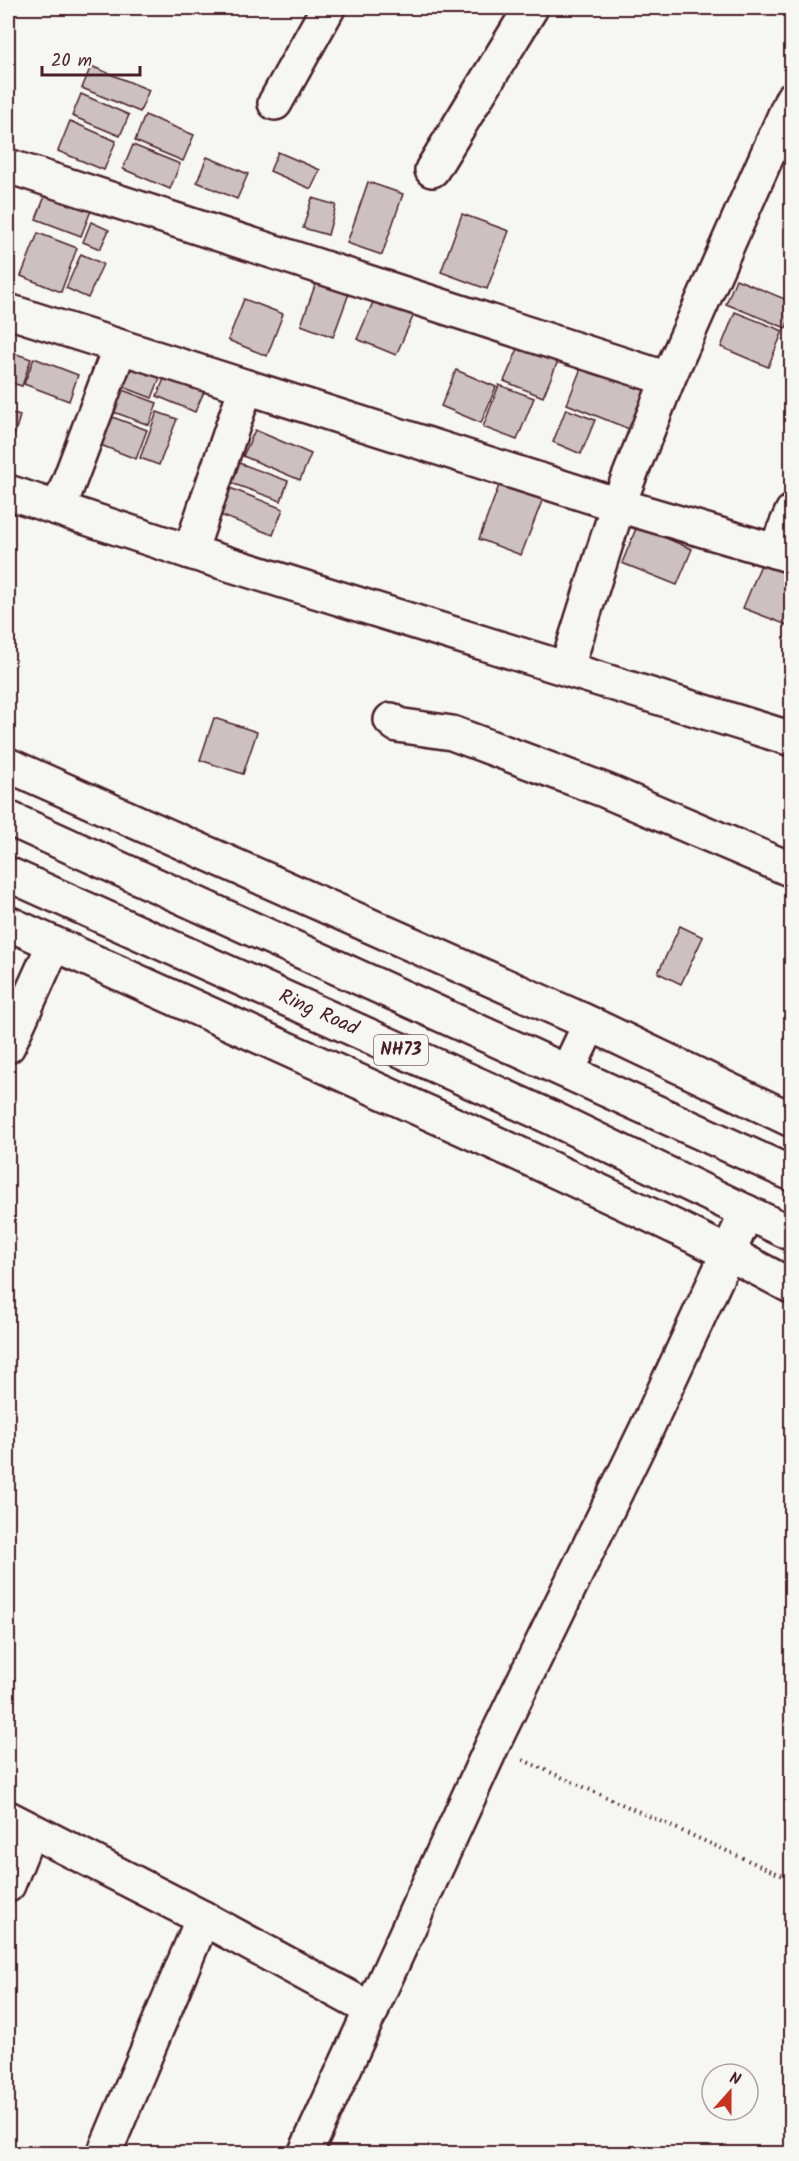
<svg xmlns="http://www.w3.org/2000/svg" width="799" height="2161" font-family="Kalam,sans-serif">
	<rect width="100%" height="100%" fill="#f6f6f2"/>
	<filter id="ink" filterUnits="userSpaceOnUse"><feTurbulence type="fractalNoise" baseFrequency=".0167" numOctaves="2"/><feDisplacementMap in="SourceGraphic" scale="12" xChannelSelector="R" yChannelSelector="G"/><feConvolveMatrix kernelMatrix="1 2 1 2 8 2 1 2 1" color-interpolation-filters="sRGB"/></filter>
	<g filter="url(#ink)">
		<g fill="#ccc1c0" stroke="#4a1f2b" stroke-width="1.5">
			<path d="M91,66L149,90L140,112L82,88Z"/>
			<path d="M81,94L129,115L120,136L72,116Z"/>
			<path d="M145,115L194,135L183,161L135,141Z"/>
			<path d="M70,121L116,141L104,170L58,151Z"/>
			<path d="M133,145L180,164L170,189L123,169Z"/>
			<path d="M278,152L320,170L311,189L270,171Z"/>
			<path d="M207,157L248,174L237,199L197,182Z"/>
			<path d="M368,182L403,194L382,255L347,243Z"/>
			<path d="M47,191L92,208L81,236L36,219Z"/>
			<path d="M312,198L336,205L328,235L303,228Z"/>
			<path d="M462,214L509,231L487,289L441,272Z"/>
			<path d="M91,222L109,230L100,249L83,242Z"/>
			<path d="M38,233L77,248L61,292L21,276Z"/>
			<path d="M81,254L103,264L88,298L66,288Z"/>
			<path d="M318,277L351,288L333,337L301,325Z"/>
			<path d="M736,279L792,302V312L786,328L726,304Z"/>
			<path d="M377,293L416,310L396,355L357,339Z"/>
			<path d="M244,299L283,314L267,356L228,340Z"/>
			<path d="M735,312L783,331L768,367L721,347Z"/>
			<path d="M520,344L558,361L543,397L504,381Z"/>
			<path d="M8,351L31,359L22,386L8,382Z"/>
			<path d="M124,355L163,370L152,398L113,383Z"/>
			<path d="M34,358L78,375L69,401L24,384Z"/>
			<path d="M583,363L651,390L634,431L567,404Z"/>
			<path d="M168,369L207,385L195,412L157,396Z"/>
			<path d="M456,370L496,387L481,423L441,406Z"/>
			<path d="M109,385L157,403L149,425L100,407Z"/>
			<path d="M499,385L534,398L517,440L483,427Z"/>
			<path d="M566,409L595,420L581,454L553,442Z"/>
			<path d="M8,412L20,416L10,449L8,448Z"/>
			<path d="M99,412L147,430L136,459L88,440Z"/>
			<path d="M157,412L177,419L159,465L140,458Z"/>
			<path d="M255,430L311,454L300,480L243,456Z"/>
			<path d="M239,463L288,481L281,501L231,483Z"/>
			<path d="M501,480L544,496L521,555L479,539Z"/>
			<path d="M225,486L283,509L273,535L215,513Z"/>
			<path d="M637,526L692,549L677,585L622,563Z"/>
			<path d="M765,555L792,566V627L743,608Z"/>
			<path d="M214,718L257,732L243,774L200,760Z"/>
			<path d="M680,926L703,937L681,984L658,973Z"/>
		</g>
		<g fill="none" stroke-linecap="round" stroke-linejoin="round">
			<g stroke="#4a1f2b" stroke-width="38">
				<g id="minor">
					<path d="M275,103L328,8"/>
					<path d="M8,166L668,379"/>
					<path d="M432,170L531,8"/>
					<path d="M8,311L618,505L792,556"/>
					<path d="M8,492L190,552L792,739"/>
					<path d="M59,508L120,347"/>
					<path d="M775,551L792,512"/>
					<path d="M190,552L246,387"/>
					<path d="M567,667L618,505L668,379L792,99"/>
					<path d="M391,720L397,725L452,733L604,790L792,870"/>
					<path d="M8,765L580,1019L792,1120"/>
					<path d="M8,923C177,1000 346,1075 515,1152C608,1196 702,1237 792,1287"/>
					<path d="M8,1046L54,944"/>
					<path d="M8,1818L203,1918L372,2010"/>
					<path d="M8,1885L30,1830"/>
					<path d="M104,2154L203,1918"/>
					<path d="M305,2154L492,1746L646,1430L747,1212"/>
				</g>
			</g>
			<g stroke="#4a1f2b" stroke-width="38">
				<g id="highway">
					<path d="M8,818L792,1174"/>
					<path id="s1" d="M8,874L550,1117L792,1234"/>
					<path d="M568,1070L590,1024"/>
				</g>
			</g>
			<path stroke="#4a1f2b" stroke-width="4" stroke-dasharray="1.5 4.5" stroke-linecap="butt" d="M523,1760L792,1880"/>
			<use href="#minor" stroke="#f6f6f2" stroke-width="33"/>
			<use href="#highway" stroke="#f6f6f2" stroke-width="33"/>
		</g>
	</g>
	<g text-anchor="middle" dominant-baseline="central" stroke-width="5" stroke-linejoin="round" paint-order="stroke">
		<rect fill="#f6f6f2" stroke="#7e6067" stroke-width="1.5" x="374" y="1035" width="54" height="30" rx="4.5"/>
		<g font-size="18" font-weight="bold" fill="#4a1f2b">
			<text x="401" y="1050">NH73</text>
		</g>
		<g font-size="20" fill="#4a1f2b" stroke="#f6f6f2">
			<text stroke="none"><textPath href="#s1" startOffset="340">Ring Road</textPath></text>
		</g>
	</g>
	<rect width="799" height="2161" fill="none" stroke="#f6f6f2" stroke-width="30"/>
	<rect x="15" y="15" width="769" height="2131" fill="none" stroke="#4a1f2b" stroke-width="2" filter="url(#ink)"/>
	<g transform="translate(730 2092) rotate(21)"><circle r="28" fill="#f6f6f2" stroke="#b1a0a2" stroke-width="1.5"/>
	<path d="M0-4.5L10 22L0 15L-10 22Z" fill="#c8321e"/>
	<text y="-9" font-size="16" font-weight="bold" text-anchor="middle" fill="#4a1f2b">N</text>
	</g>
	<path d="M42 66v9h98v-9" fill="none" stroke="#4a1f2b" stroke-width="3"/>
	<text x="51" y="66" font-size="18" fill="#4a1f2b" stroke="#f6f6f2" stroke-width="4.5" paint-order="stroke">20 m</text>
</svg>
